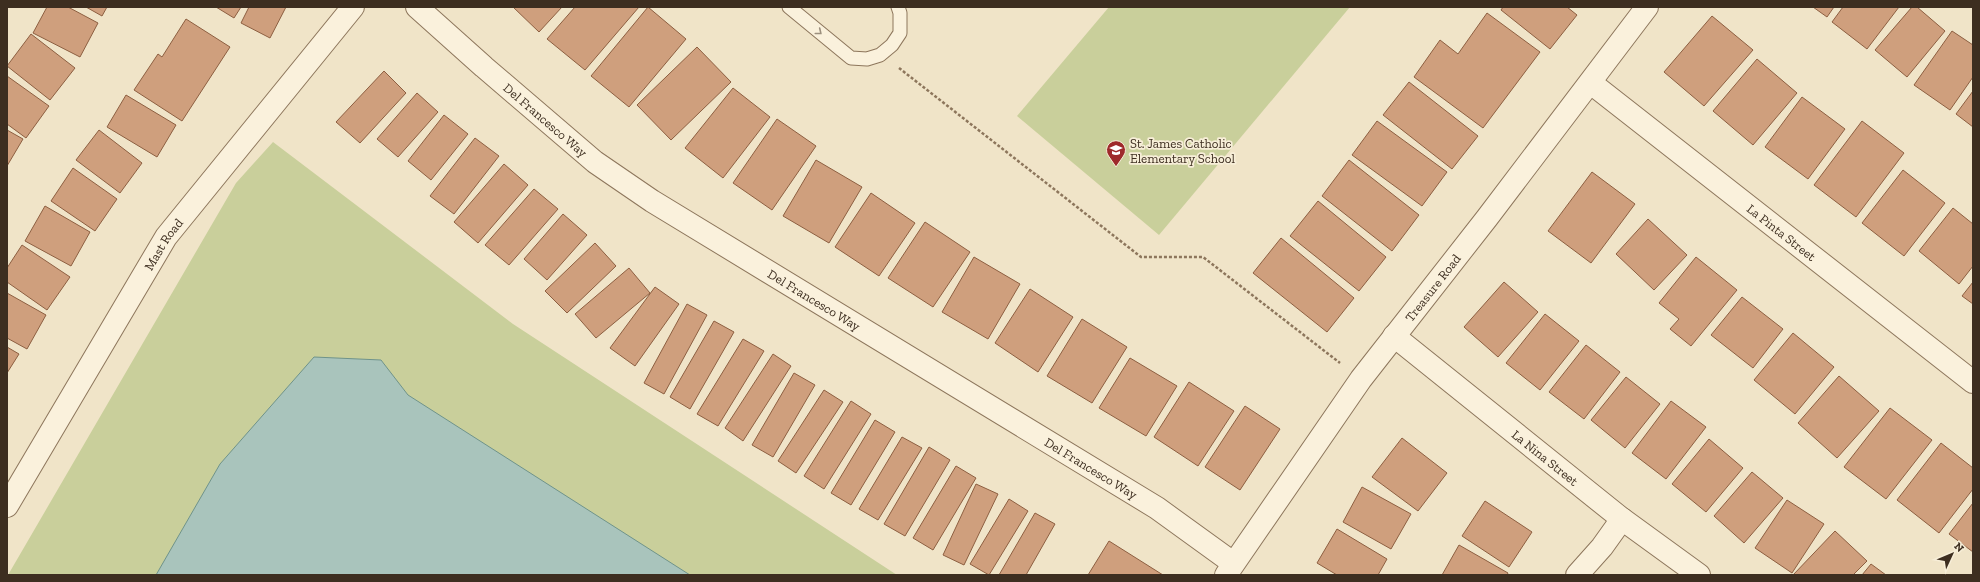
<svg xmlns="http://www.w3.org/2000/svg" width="1980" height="582" font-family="'Zilla Slab',serif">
	<rect width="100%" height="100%" fill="#f0e4c8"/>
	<g fill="#c9cf9b">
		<path d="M1109,7H1350L1159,235L1017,116Z"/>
		<path d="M273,142L513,324L897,575H8L236,183Z"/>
	</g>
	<path fill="#a9c4bc" stroke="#6f938a" d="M314,357L381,360L408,395L690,575H156L220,464Z"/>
	<g fill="#cf9f7d" stroke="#8d5f41">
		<path d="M47,7H68L98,23L80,57L33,33Z"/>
		<path d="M86,7H107L102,16Z"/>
		<path d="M216,7H241L234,18Z"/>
		<path d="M249,7H286L270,38L241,23Z"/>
		<path d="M513,7H562L539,32Z"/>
		<path d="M575,7H639L585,70L547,39Z"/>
		<path d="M648,7L686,39L629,107L591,76Z"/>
		<path d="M1503,7H1567L1577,15L1550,49L1501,10Z"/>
		<path d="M1813,7H1834L1827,17Z"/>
		<path d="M1843,7H1899L1867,49L1832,22Z"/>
		<path d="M1912,7H1917L1945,31L1907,77L1875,50Z"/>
		<path d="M1487,13L1540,52L1483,128L1414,77L1440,40L1458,54Z"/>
		<path d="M1712,16L1753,50L1704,106L1664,72Z"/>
		<path d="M186,19L230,47L182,121L134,90L158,54L162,57Z"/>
		<path d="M1952,31L1973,45V77L1950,110L1914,85Z"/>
		<path d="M31,34L75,68L50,100L7,66Z"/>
		<path d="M697,47L731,82L671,140L637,105Z"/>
		<path d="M1757,59L1797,93L1753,145L1713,111Z"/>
		<path d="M384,71L406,93L360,143L336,122Z"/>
		<path d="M7,76L49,106L26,138L7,124Z"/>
		<path d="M1409,82L1478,136L1452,169L1383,115Z"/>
		<path d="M733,88L770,117L723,178L685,148Z"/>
		<path d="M1973,91V127L1956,114Z"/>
		<path d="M417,93L438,112L398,157L377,139Z"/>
		<path d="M126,95L176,125L157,157L107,127Z"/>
		<path d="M1802,97L1845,129L1808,179L1765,147Z"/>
		<path d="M444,115L468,134L431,180L408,161Z"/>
		<path d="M777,119L816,146L772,210L733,183Z"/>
		<path d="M1377,121L1447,172L1422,206L1352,155Z"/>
		<path d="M1862,121L1904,153L1856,217L1814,185Z"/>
		<path d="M7,130L23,139L7,166Z"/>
		<path d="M99,130L142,163L120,193L76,160Z"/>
		<path d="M475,138L499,156L454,214L430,196Z"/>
		<path d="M816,160L862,187L829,243L783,216Z"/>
		<path d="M1349,160L1419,215L1392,251L1322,196Z"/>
		<path d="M504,164L528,185L478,243L454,222Z"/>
		<path d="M73,168L117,199L95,231L51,201Z"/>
		<path d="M1903,170L1945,203L1904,256L1862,223Z"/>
		<path d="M1592,172L1635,204L1591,263L1548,231Z"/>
		<path d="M534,189L558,209L509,265L485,245Z"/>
		<path d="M871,193L915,223L879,276L835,247Z"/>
		<path d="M1318,201L1386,257L1359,291L1290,236Z"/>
		<path d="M45,206L90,232L71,266L25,241Z"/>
		<path d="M1953,208L1973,224V266L1959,284L1919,251Z"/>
		<path d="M563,214L587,235L547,280L524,259Z"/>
		<path d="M1648,219L1687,255L1654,290L1616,254Z"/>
		<path d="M925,222L970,252L933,307L888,278Z"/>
		<path d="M1281,238L1354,298L1327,332L1253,273Z"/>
		<path d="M595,243L616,266L567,313L545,291Z"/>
		<path d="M22,245L70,277L47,310L7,282V268Z"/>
		<path d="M974,257L1020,284L988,339L942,312Z"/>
		<path d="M1696,257L1737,290L1691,346L1670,329L1679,319L1659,303Z"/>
		<path d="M629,268L650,293L596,338L575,314Z"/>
		<path d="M1504,282L1538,312L1498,357L1464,327Z"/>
		<path d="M1973,282V304L1962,296Z"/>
		<path d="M655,287L679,304L635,366L610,348Z"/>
		<path d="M1030,289L1073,317L1038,372L995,343Z"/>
		<path d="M7,293L46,315L27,349L7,338Z"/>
		<path d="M1742,297L1783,329L1753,368L1711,335Z"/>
		<path d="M687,304L707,315L664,394L644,383Z"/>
		<path d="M1545,314L1579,341L1540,390L1506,363Z"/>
		<path d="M1082,319L1127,347L1092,403L1047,376Z"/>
		<path d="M714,321L734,332L690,409L670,397Z"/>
		<path d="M1793,333L1834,367L1795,414L1754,380Z"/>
		<path d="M743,339L764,351L718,426L697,414Z"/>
		<path d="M1586,345L1620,372L1584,419L1549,392Z"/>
		<path d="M7,347L19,354L7,373Z"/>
		<path d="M773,354L791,366L743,441L725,428Z"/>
		<path d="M1130,358L1177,386L1146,436L1099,408Z"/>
		<path d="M794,373L815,385L773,457L752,445Z"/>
		<path d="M1839,376L1879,411L1837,458L1798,423Z"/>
		<path d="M1626,377L1660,404L1625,448L1591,420Z"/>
		<path d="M1189,382L1234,411L1198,466L1154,437Z"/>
		<path d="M824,390L843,402L796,473L778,461Z"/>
		<path d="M851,401L871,414L824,489L804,476Z"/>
		<path d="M1671,401L1706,427L1666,479L1632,453Z"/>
		<path d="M1245,406L1280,429L1240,490L1205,467Z"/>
		<path d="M1890,408L1932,440L1886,499L1844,467Z"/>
		<path d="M875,420L895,432L851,505L831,493Z"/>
		<path d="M902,437L922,448L878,520L859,509Z"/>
		<path d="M1402,438L1447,473L1418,511L1372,477Z"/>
		<path d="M1709,439L1743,468L1706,512L1672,484Z"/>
		<path d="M1941,443L1973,468V489L1939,533L1897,500Z"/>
		<path d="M929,447L950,460L905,536L884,524Z"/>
		<path d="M956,466L976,478L933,550L913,538Z"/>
		<path d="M1752,472L1783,498L1744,543L1714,516Z"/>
		<path d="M976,484L998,494L964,565L943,555Z"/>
		<path d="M1362,487L1411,514L1391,549L1343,522Z"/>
		<path d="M1009,499L1028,511L989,575L970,564Z"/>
		<path d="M1787,500L1824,524L1792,573L1755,548Z"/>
		<path d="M1485,501L1532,532L1509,567L1462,536Z"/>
		<path d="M1973,503V552L1949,534Z"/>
		<path d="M1035,513L1055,524L1026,575H999Z"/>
		<path d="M1337,529L1387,559L1378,575H1337L1317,563Z"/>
		<path d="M1835,531L1867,561L1853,575H1793Z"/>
		<path d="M1109,541L1163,575H1088Z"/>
		<path d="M1459,545L1508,573L1507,575H1442Z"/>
		<path d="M1871,564L1886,575H1862Z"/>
	</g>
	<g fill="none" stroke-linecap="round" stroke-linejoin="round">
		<g stroke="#8d765c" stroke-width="15">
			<path id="lane" d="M789,7L851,58L867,59L880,55L892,45L900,33V13L898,7"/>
		</g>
		<g stroke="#8d765c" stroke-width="24">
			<g id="street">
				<path id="s1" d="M417,7L484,67L595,162L652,201L1157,508L1233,563"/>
				<path id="s2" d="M1591,83L1973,382"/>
				<path id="s3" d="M1394,336L1622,519L1699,575"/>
				<path id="s4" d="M7,506L166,237L353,7"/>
				<path id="s5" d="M1226,575L1361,379L1487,218L1647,7"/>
				<path d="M1577,575L1602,547L1622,519"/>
			</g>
		</g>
		<path stroke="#8d765c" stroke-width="2.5" stroke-dasharray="3 2" stroke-linecap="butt" d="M899,68L1141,257H1203L1340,363"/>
		<use href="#lane" stroke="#faf1dc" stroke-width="13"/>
		<use href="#street" stroke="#faf1dc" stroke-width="22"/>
	</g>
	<defs><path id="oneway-chevron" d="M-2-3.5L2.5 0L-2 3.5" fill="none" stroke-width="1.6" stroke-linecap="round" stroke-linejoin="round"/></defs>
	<use stroke="#9c907e" href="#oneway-chevron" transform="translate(819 32) rotate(39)"/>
	<defs>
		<g id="school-pin" transform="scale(1)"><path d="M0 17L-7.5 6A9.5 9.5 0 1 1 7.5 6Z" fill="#9e2a2b" stroke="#f7eed8"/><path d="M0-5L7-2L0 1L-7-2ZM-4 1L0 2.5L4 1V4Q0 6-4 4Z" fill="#fff"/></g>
	</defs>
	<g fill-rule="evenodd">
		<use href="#school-pin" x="1116" y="150"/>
	</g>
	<g text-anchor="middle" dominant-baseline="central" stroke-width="3.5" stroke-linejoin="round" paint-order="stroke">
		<g font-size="13" fill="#3d2e20" stroke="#f7eed8">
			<text stroke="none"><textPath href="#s1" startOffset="171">Del Francesco Way</textPath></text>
			<text stroke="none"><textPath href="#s2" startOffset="242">La Pinta Street</textPath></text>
			<text stroke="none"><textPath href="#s4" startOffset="305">Mast Road</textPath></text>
			<text stroke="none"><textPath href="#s5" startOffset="354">Treasure Road</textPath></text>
			<text stroke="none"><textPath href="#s1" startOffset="495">Del Francesco Way</textPath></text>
			<text stroke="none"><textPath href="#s3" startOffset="194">La Nina Street</textPath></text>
			<text stroke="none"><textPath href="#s1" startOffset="819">Del Francesco Way</textPath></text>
		</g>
		<g font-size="13" fill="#3d2e20" stroke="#f7eed8" text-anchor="start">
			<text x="1130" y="143">St. James Catholic<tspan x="1130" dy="15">Elementary School</tspan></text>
		</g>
	</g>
	<rect width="1980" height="582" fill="none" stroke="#3d2e20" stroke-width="16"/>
	<g transform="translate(1952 554) rotate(46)" stroke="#f7eed8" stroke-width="3" paint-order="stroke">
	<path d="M0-3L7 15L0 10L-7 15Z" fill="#3d2e20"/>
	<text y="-6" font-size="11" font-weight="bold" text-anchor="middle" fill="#3d2e20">N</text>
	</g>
</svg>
